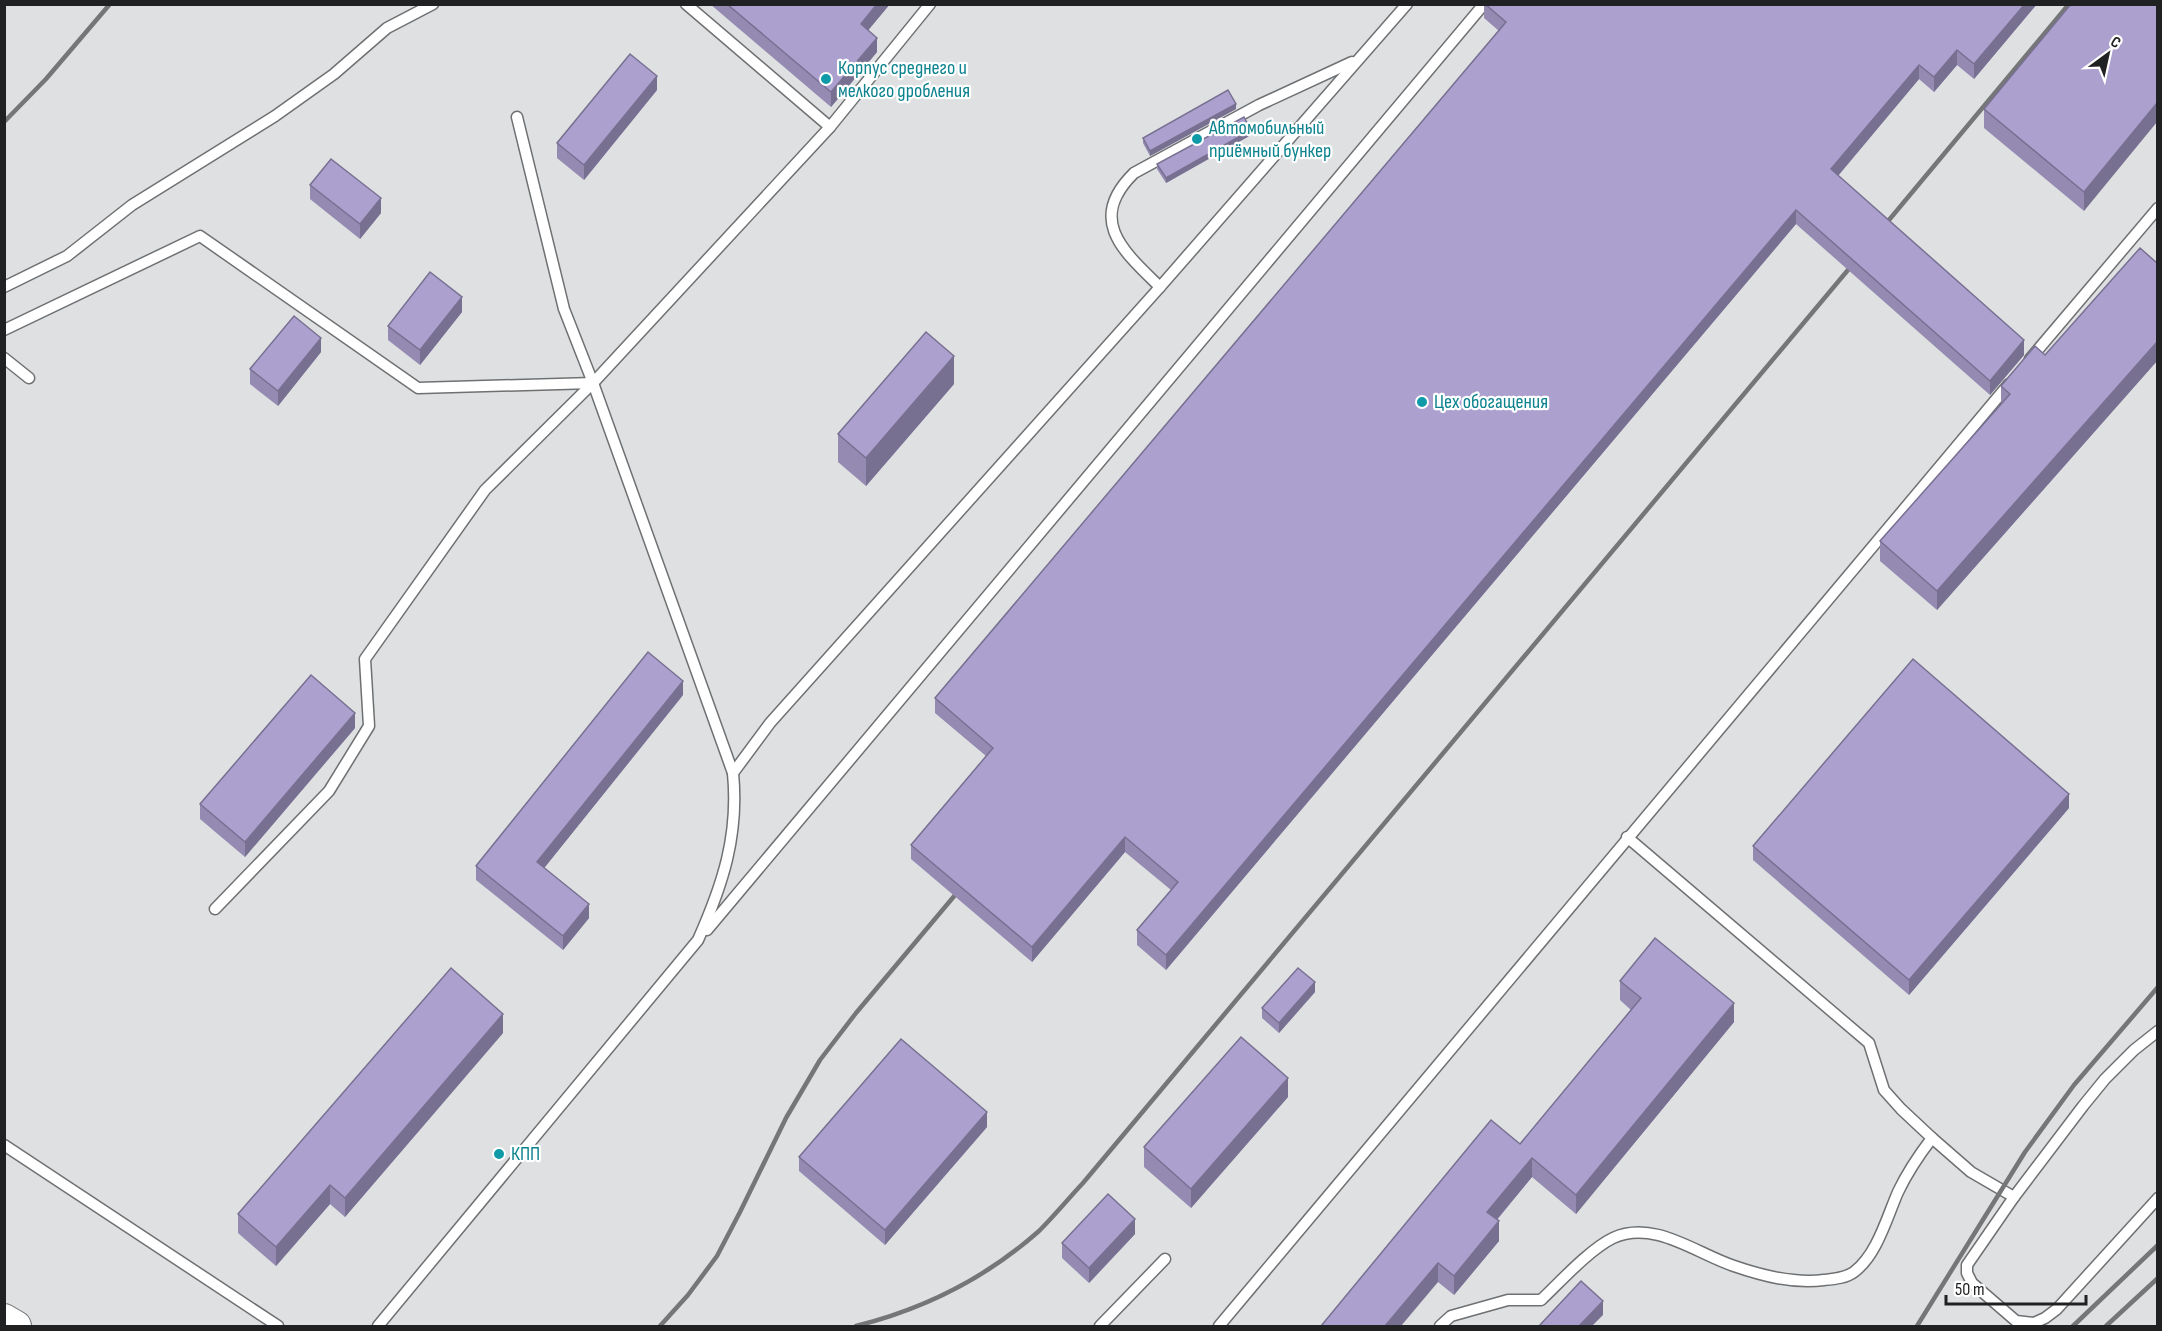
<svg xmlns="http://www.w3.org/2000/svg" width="2162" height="1331" font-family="'Sofia Sans Condensed',sans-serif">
	<rect width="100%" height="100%" fill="#dee0e2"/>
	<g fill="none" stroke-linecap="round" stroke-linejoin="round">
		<g stroke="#6e7072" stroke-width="13">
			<g id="service">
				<path d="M686,4L830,127"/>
				<path d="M4,287L67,256L132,205L275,116L334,74L387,28L433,4"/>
				<path d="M1160,287C1124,252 1086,220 1134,173L1259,105L1352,62"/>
				<path d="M4,330L200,236L418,388L593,383"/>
				<path d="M4,358L29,378"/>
				<path d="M2030,359L2158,208"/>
				<path d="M733,773L770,723L1160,287L1407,4"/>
				<path d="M215,909L329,791L369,726L365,659L485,490L593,383L830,127L930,4"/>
				<path d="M707,930L1484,4"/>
				<path d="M2158,1031L2134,1050L2105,1079L2083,1106L2014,1197L1967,1265V1273L1972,1283L2016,1321L2034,1323L2045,1318L2057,1309L2158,1198"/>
				<path d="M1932,1138L1971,1172L2014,1197"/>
				<path d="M4,1145L278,1326"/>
				<path d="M378,1326L698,940C723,884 739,835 733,773L593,383L564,309L517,117"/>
				<path d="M1100,1326L1165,1259"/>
				<path d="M1219,1326L2009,384"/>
				<path d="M1440,1326L1451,1316L1508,1300H1541C1560,1282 1590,1249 1613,1238C1654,1219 1697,1254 1734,1266C1763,1276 1794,1284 1824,1280C1834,1279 1846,1278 1854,1272C1877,1255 1887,1217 1898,1192C1907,1173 1919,1155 1932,1138L1901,1109L1884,1090L1869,1043L1627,837"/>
			</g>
		</g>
		<g stroke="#6e7072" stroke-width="32">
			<path id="secondary" d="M4,1319L16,1326"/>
		</g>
		<use href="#service" stroke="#fff" stroke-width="10"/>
		<use href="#secondary" stroke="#fff" stroke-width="30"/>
		<g stroke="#747677" stroke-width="4.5">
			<path d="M4,122L46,79L110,4"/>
			<path d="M1879,232L2069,4"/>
			<path d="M660,1326L688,1295L717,1256L740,1212L786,1118L820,1060L856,1013L966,882"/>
			<path d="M856,1326C924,1309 986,1278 1039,1231C1054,1216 1068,1199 1083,1183L1858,258"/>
			<path d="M1917,1326L2025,1152L2074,1085L2158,987"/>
			<path d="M2073,1326L2158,1245"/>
			<path d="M2106,1326L2158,1278"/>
		</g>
	</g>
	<g fill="#948ab2">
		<path d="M710,4H890L868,30L877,52L831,107Z"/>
		<path d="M1484,4H2037L1974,79L1957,65L1934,92L1919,79L1838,176L2024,355L1990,395L1796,224L1166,970L1137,945V930L1171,890L1125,852L1032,962L911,859V845L986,756L935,713V698L1499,31L1484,18Z"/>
		<path d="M2157,4L2084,211L1984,128V109Z"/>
		<path d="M657,90L584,180L557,158V143Z"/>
		<path d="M1236,109L1150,156L1143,143V138Z"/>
		<path d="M1251,135L1166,183L1157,169V164Z"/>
		<path d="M310,185L381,213L360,239L310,199Z"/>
		<path d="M2157,263V361L1937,610L1880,561V541L2001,405V386L2045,355Z"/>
		<path d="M462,312L420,365L388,340V326Z"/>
		<path d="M321,352L278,406L250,384V369Z"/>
		<path d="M954,384L866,486L838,462V434Z"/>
		<path d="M683,695L544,868L589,918L563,950L476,880V866Z"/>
		<path d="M355,728L245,857L200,819V804Z"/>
		<path d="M2069,808L1909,995L1753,860V846Z"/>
		<path d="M1620,981L1734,1022L1576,1214L1532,1177L1497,1220L1499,1241L1454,1295L1438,1282L1321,1326L1520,1144L1631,1010L1620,1000Z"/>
		<path d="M1315,992L1279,1033L1262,1018V1008Z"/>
		<path d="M503,1033L345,1217L330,1204L276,1266L238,1233V1214Z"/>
		<path d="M1288,1097L1191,1208L1144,1167V1147Z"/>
		<path d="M987,1127L885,1245L799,1171V1157Z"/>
		<path d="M1135,1234L1089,1283L1062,1258V1243Z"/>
	</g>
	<g fill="#787091">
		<path d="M877,4H890L861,39V24Z"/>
		<path d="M2025,4H2037L1974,79V64Z"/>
		<path d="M877,38V52L831,107V92Z"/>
		<path d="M1957,50V65L1934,92V77Z"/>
		<path d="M1919,65V79L1831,184V169Z"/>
		<path d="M657,76V90L584,180V165Z"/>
		<path d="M2157,103V122L2084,211V192Z"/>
		<path d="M1236,104V109L1150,156V151Z"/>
		<path d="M1251,130V135L1166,183V178Z"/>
		<path d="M381,198V213L360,239V224Z"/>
		<path d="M1796,210V224L1166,970V955Z"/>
		<path d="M462,297V312L420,365V350Z"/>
		<path d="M321,338V352L278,406V391Z"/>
		<path d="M2024,340V355L1990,395V381Z"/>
		<path d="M2157,342V361L1937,610V591Z"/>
		<path d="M954,356V384L866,486V458Z"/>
		<path d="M683,681V695L537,877V862Z"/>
		<path d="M355,713V728L245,857V842Z"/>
		<path d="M2069,794V808L1909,995V980Z"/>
		<path d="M1125,837V852L1032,962V947Z"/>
		<path d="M589,904V918L563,950V936Z"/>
		<path d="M1315,982V992L1279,1033V1023Z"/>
		<path d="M1734,1003V1022L1576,1214V1195Z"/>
		<path d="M503,1014V1033L345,1217V1198Z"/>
		<path d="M1288,1078V1097L1191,1208V1189Z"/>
		<path d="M987,1112V1127L885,1245V1230Z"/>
		<path d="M1532,1158V1177L1487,1231V1212Z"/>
		<path d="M330,1185V1204L276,1266V1247Z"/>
		<path d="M1135,1219V1234L1089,1283V1268Z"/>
		<path d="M1499,1221V1241L1454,1295V1276Z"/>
		<path d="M1438,1263V1282L1401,1326H1385Z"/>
		<path d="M1603,1301V1315L1592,1326H1579Z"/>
	</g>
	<g fill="#aca0cf" stroke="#787091" stroke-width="1.5">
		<path d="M727,4H877L861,24L877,38L831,92Z"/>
		<path d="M1485,4H2025L1974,64L1957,50L1934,77L1919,65L1831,169L2024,340L1990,381L1796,210L1166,955L1137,930L1178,882L1125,837L1032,947L911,845L993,748L935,698L1506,22Z"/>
		<path d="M2071,4H2157V103L2084,192L1984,109Z"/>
		<path d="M630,54L657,76L584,165L557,143Z"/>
		<path d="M1228,90L1236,104L1150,151L1143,138Z"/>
		<path d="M1244,117L1251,130L1166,178L1157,164Z"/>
		<path d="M331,159L381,198L360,224L310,185Z"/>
		<path d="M2140,248L2157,263V342L1937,591L1880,541L2010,394L2001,386L2035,346L2045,355Z"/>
		<path d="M430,272L462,297L420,350L388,326Z"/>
		<path d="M294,316L321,338L278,391L250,369Z"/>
		<path d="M926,332L954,356L866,458L838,434Z"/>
		<path d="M648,652L683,681L537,862L589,904L563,936L476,866Z"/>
		<path d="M1913,659L2069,794L1909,980L1753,846Z"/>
		<path d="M311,675L355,713L245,842L200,804Z"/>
		<path d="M1655,938L1734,1003L1576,1195L1532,1158L1487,1212L1499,1221L1454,1276L1438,1263L1385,1326H1321L1491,1120L1520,1144L1641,998L1620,981Z"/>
		<path d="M451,968L503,1014L345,1198L330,1185L276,1247L238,1214Z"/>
		<path d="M1298,968L1315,982L1279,1023L1262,1008Z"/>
		<path d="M1241,1037L1288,1078L1191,1189L1144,1147Z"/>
		<path d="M901,1039L987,1112L885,1230L799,1157Z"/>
		<path d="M1108,1194L1135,1219L1089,1268L1062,1243Z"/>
		<path d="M1581,1281L1603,1301L1579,1326H1539Z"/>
	</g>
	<g fill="#0f9aa8" stroke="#fff" stroke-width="2">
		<circle cx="826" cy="79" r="6"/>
		<circle cx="1197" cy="139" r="6"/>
		<circle cx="1422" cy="402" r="6"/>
		<circle cx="499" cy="1154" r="6"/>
	</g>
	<g text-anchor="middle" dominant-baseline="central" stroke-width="4.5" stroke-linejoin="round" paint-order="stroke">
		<g font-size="20" fill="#0d838f" stroke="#fff" text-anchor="start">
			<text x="838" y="68">Корпус среднего и<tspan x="838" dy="23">мелкого дробления</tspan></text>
			<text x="1209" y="128">Автомобильный<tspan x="1209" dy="23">приёмный бункер</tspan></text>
			<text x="1434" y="402">Цех обогащения</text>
			<text x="511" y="1154">КПП</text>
		</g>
	</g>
	<rect width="2162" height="1331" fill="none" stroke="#202122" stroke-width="12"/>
	<g transform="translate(2108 54) rotate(33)" stroke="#ffffff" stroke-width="4.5" paint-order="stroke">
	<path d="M0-4.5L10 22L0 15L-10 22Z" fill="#202122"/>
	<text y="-9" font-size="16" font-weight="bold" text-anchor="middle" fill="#202122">С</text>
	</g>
	<path d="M1946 1295v9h140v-9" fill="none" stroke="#202122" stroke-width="3"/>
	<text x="1955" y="1295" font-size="18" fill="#202122" stroke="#ffffff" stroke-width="4.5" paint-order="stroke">50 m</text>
</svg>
